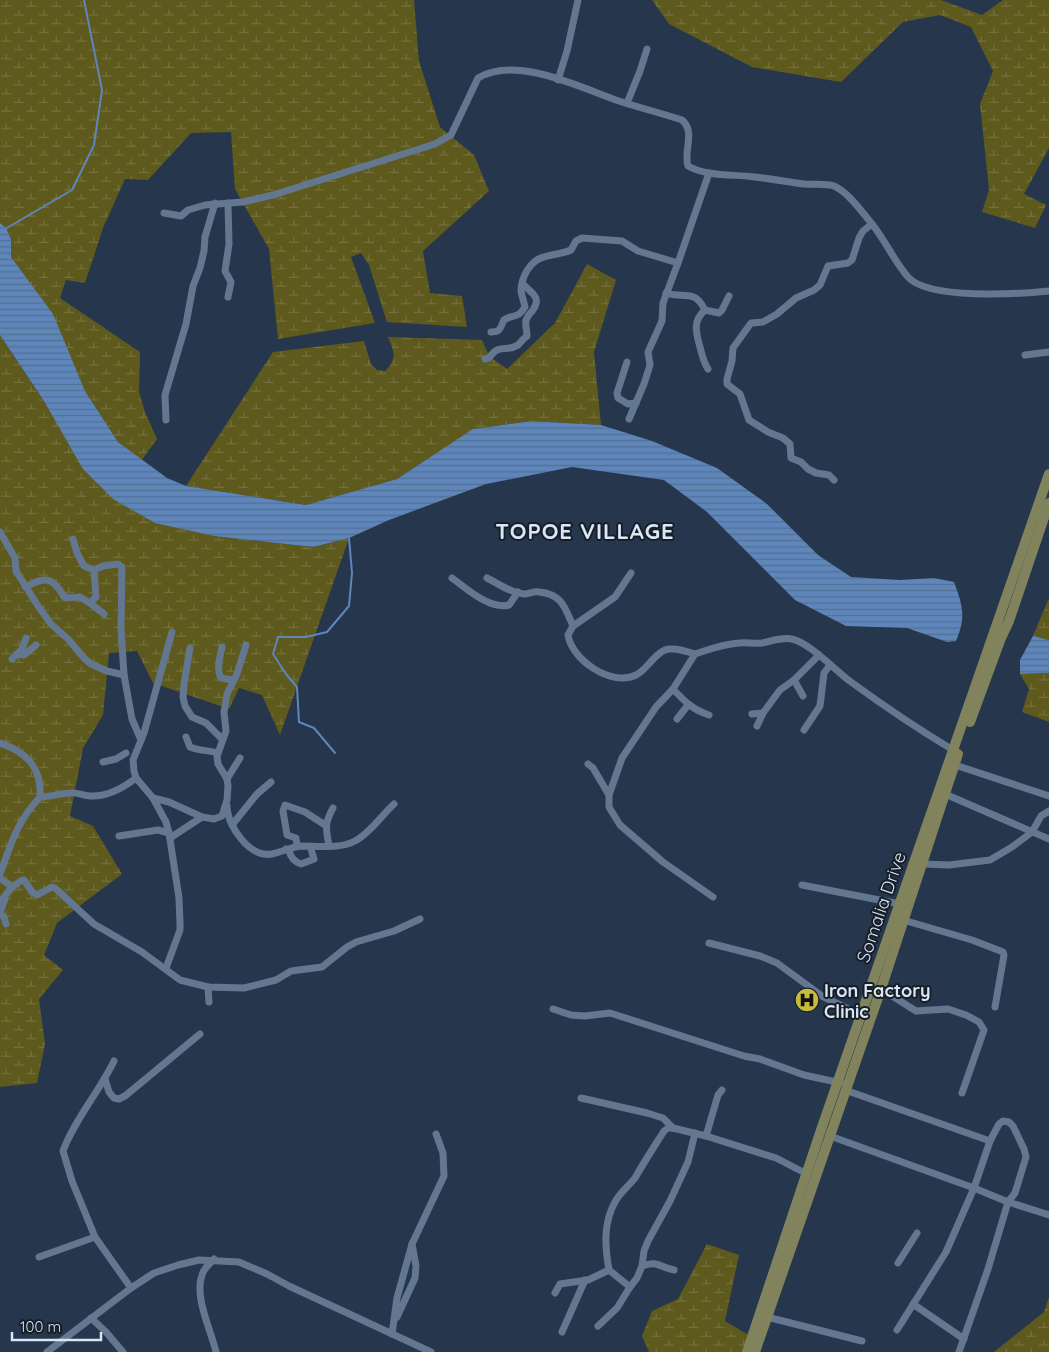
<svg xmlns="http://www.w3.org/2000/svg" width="1049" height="1352" font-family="Quicksand,sans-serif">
	<defs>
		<pattern id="wetland-marsh" width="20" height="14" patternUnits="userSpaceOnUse" patternTransform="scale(1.25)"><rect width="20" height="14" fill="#5e591c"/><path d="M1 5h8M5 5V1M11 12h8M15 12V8" fill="none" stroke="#74713e"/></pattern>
		<pattern id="water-rules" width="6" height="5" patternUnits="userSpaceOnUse" patternTransform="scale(1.25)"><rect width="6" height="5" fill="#5e86ba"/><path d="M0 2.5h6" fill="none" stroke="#546f93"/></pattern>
	</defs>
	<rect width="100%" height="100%" fill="#26374d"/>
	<g fill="url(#wetland-marsh)">
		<path d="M0,0H414L419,61L440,127L474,155L489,191L423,251L430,293L462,296L467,327L387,322L369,265L361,253L351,257L375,323L278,339L269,249L235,189L231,132L191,133L148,180L125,179L103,228L85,283L66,280L60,298L140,352L139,392L145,412L157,439L141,461L118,442L85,391L52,314L11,257V239L6,228L0,223Z"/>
		<path d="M652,0H941L982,15L1003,0H1049V148L1024,194L1046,205L1035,228L982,212L989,190L980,104L993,71L971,27L940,15L903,22L841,82L752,67L669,24Z"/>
		<path d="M587,264L616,280L594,352L601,425L531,421L474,429L397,479L306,505L186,486L273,352L364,341L371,364L377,370L385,371C398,358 394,352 388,337L482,340L489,356L507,369L555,323Z"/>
		<path d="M0,335L44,401L214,536L313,547L349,538L280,735L262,695L239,688L229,709L153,683L137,651L109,653L103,715L83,748L70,816L93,826L122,874L57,923L44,955L63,970L39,999L45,1044L37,1083L0,1087Z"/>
		<path d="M1049,598V640L1033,636Z"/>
		<path d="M1049,673V722L1022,712L1029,689L1020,674Z"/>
		<path d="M707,1244L739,1255L725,1321L752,1337L747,1352H649L642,1336L652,1311L678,1299Z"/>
		<path d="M1049,1297V1352H994L1044,1312Z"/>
	</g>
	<g fill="url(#water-rules)">
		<path d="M0,223L6,228L11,239V257L53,314L85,391L118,442L167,478L186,486L306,505L397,479L473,429L531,421L601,425L652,441L717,468L767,504L818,555L851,577L900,580L934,578L954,582C963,606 966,617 956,641L947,642L907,628L846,626L795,600L707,512L664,480L572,467L486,484L389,520L349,538L313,547L214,536L155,523L113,499L83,469L44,401L0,335Z"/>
		<path d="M1033,636L1049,640V673L1020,674V660Z"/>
	</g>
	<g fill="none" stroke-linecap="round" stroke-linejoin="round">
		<g stroke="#5e86ba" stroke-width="2">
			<path d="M5,229L72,190L94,145L102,90L84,0"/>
			<path d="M335,753L314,728L299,722L297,687L286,674L273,654L278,637H306L327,632L349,606L352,573L349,538"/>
		</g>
		<g stroke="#647791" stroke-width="7">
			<path d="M558,80L567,51L578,0"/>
			<path d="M627,103L640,71L647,49"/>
			<path d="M164,213L181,216L188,210L205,205L243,202L273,195L435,144L451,135L478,78C517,55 581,88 619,101C640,108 661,113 682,120C696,132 683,151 688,166C708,177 733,174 755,177C772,179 788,182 804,184C814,185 825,183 834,186C848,192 862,212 872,224C885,240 894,261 908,277C928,300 1019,294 1049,291"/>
			<path d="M666,293C684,299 694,288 705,310L719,313L722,310L729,296"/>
			<path d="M228,297L231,282L225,271L229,244L228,203"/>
			<path d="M705,310C691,322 697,335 701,351C703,358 704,363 708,369"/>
			<path d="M491,332C501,332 500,328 504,320C513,314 518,319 525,307C524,302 522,297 521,291C521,278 530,260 544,257C553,254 562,254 571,250L576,241L582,238L622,241L638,251L678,263"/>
			<path d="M1025,355L1049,352"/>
			<path d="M485,359L489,358C500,342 506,353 518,345C521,342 524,338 527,336C527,330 525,325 526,320C528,315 530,313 533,310C542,297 531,293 523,284"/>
			<path d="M627,362L617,393L618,398L628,404L636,403"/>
			<path d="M629,419L644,384L650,365L648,352L662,321L663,303L678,263L709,173"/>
			<path d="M166,420L165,395L186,324L193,286L200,268L204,251L205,237L215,203"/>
			<path d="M834,480L829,475L816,473L808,469L801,462L791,458L790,444L783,438L768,432L749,420L740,394L727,384V379L732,361L733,348L751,323L763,322L777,314L796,298L814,290L820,285L828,266L848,263L852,260L859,238L863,231L872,224"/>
			<path d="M0,532L15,558L16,571L38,606L51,624L68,639L84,658L91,664L107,671L124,675L132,719L141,740"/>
			<path d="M73,539L77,553L84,566L94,570"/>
			<path d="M631,573L615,597L573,626L568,635C572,660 611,687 636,675C647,670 653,655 665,650C673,647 686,651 695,654C710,649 723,644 739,643C747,642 754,644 762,643C772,641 782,637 792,639C810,643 836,671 851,682C884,706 918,729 953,750"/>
			<path d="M452,578C467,589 490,610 509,605L518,592"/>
			<path d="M487,578C499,584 511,593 524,594C529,594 534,591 539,592C562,594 565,608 573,626"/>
			<path d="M25,587C48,575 52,578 65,598L80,597L90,603"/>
			<path d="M104,614L90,603L96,597L94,570L103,566L118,564L122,567L121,628L124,675"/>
			<path d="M172,632L144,733L133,760L134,771L136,778L153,798L169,802L202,817L214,819L222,816L227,800L228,786L227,779L218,764L217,756L226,731L224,712L227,694L237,674L246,645"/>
			<path d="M222,647C220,658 216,668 221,678L233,680"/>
			<path d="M190,648L184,684L183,697L185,706L192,717L206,723L222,739"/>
			<path d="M17,654L24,655L36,645"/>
			<path d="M695,654L673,689L656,707L622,758L609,795V807L620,825L663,862L713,897"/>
			<path d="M12,659L22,649L26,638"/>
			<path d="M794,680L803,696"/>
			<path d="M673,689C684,701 693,710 709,715"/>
			<path d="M752,714L763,713L780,690L794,680L819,655"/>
			<path d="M677,719L688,705"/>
			<path d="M757,726L763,713"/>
			<path d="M804,730L820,706L824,673L830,665"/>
			<path d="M186,737L190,747C200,751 208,750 218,753"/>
			<path d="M0,743C27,752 42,768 40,797"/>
			<path d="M103,762L116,759L126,753"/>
			<path d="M588,764L593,768L609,795"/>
			<path d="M955,765L1049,796"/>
			<path d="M227,779L240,758"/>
			<path d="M945,794L1049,839"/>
			<path d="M153,798L166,822L169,833L179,898L180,923V930L166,968"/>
			<path d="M227,806C227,825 249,858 272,854C282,852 291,847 301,846C318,846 340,849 355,841C370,833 381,816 394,804"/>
			<path d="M232,825L257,794L271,782"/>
			<path d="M119,836L158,830L169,833"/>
			<path d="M170,838L202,817"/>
			<path d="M297,846L296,838L287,835L283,811L285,805L305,812L325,825"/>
			<path d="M329,846C326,829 324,824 333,808"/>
			<path d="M286,849L289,851C291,858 295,862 301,864L314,859L310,846"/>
			<path d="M923,864L949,865L990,860L1012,847L1032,832L1041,816L1049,811"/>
			<path d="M0,874C12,842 16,823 40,797C51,797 61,793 71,793C77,792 84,796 90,796C107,797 123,788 136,778"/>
			<path d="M0,878L12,887"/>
			<path d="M802,885L900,904"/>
			<path d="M0,902L12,887L22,880H24L32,892L37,895L52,887L55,888L94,924L142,952L180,980L208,987L244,988L276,980L291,971L322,967L347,947L356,942L394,931L420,919"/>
			<path d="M0,912L5,899"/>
			<path d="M0,914L4,917L6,924"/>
			<path d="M903,920L972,940L1003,952L1004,955L995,1007"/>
			<path d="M709,943L760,956L777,963L822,996L862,1016"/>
			<path d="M208,987L209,1002"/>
			<path d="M881,989L916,1011L948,1009L966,1015L979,1022L984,1030L962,1093"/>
			<path d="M553,1009L571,1015L585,1016L610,1013L744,1056L760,1059L804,1075L841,1083"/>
			<path d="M114,1061C99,1092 75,1119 63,1151L72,1181L95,1237L131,1288"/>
			<path d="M105,1079L109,1092L114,1098L119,1099L125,1096L200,1034"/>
			<path d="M845,1090L990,1141"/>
			<path d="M581,1098L647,1113L663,1118L673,1128"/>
			<path d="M706,1136L718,1095L722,1090"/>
			<path d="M830,1136L974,1188L1008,1202L1049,1215"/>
			<path d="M39,1257L95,1237"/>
			<path d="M214,1259C209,1264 204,1268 202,1275C194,1297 211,1330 216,1352"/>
			<path d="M898,1263L917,1233"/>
			<path d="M642,1266L644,1251L648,1241L670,1201L688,1162L695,1133"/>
			<path d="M630,1287L637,1278L642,1266C658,1260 659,1267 674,1270"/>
			<path d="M555,1293L560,1284L588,1280L609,1270"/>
			<path d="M913,1304L964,1339"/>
			<path d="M397,1317L415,1278L416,1266L412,1244"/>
			<path d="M767,1317L862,1341"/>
			<path d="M91,1318L106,1332L123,1352"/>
			<path d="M598,1326L617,1308L630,1287L609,1270C605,1247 603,1223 615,1202C620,1192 629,1186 635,1178C644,1162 654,1147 664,1131L668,1128H673L706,1136L776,1158L807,1174"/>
			<path d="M897,1330L946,1252L974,1188L990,1141L999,1124L1003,1121L1009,1122L1013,1126L1024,1149L1026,1157L1015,1193L1008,1202L988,1269L959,1352"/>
			<path d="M562,1332L585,1280"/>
			<path d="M392,1334L397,1298L412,1244L444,1176L443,1153L436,1134"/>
			<path d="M47,1352L131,1288L154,1273L178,1265L199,1260L239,1262L267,1274L289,1286L431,1352"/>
		</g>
		<g stroke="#80835c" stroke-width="10">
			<path d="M970,722L1001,638L1009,621L1049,503"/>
			<path d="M747,1352L822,1127L1049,474"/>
			<path d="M755,1352L881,989L958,754"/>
		</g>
	</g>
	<defs>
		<g id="hospital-disc" transform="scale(1.25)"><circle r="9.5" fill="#c7bb3c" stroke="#161e28"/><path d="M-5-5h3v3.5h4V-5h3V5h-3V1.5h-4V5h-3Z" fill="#111"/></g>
	</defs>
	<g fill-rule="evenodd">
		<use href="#hospital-disc" x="807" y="1000"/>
	</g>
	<g text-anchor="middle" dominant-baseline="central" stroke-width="4" stroke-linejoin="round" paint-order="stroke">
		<g font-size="18" fill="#dbe6f5" stroke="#161e28">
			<text transform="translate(881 907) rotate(-71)">Somalia Drive</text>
		</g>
		<g font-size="18" font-weight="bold" fill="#dbe6f5" stroke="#161e28" text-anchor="start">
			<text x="824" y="990">Iron Factory<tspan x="824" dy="21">Clinic</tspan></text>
		</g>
		<g font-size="22" font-weight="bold" letter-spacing="1" fill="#dbe6f5" stroke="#161e28">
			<text x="585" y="531">TOPOE VILLAGE</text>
		</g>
	</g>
	<path d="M12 1332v8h89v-8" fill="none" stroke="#dbe6f5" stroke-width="2.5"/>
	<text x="20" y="1332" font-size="15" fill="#dbe6f5" stroke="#161e28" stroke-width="4" paint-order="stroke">100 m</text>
</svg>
